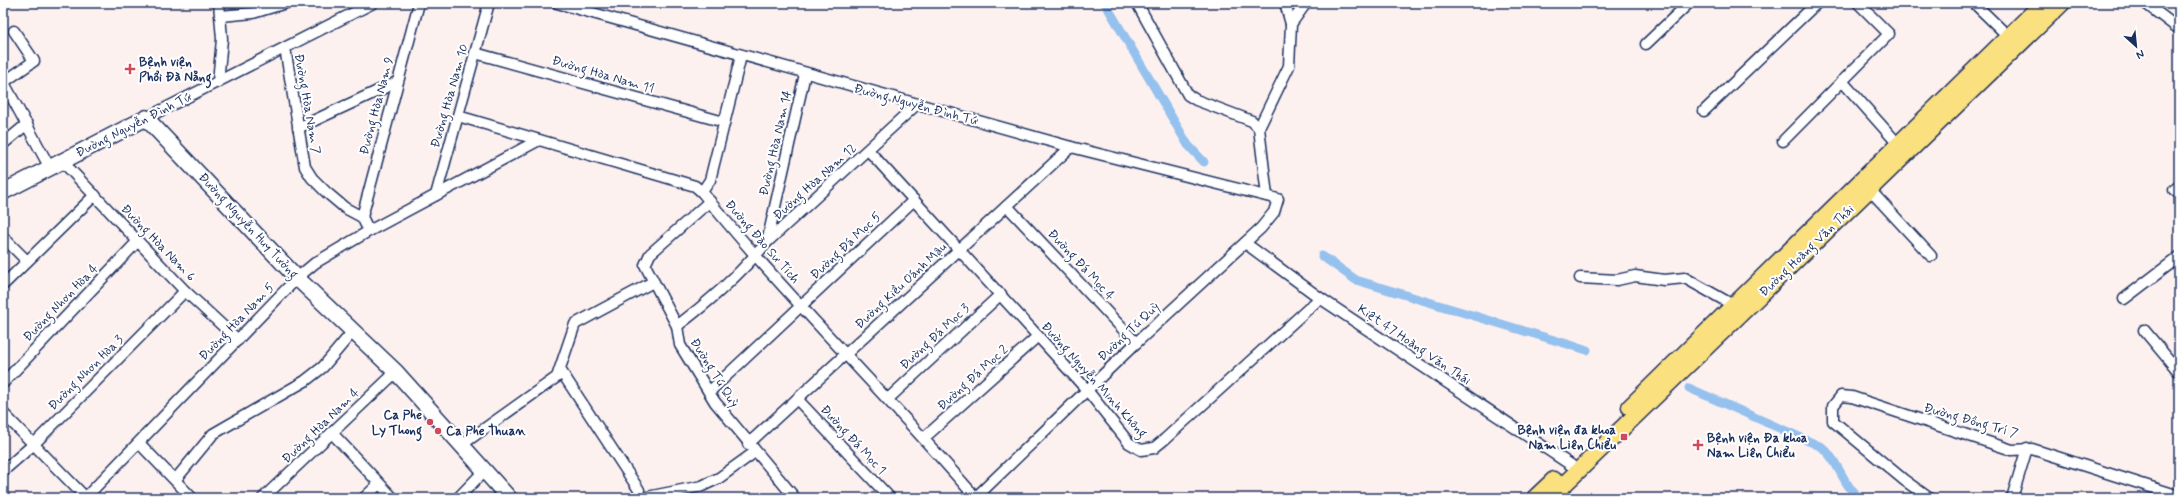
<svg xmlns="http://www.w3.org/2000/svg" width="2182" height="501" font-family="Mynerve,sans-serif">
	<rect width="100%" height="100%" fill="#fdf1f0"/>
	<filter id="ink" filterUnits="userSpaceOnUse"><feTurbulence type="fractalNoise" baseFrequency=".025" numOctaves="2"/><feDisplacementMap in="SourceGraphic" scale="8" xChannelSelector="R" yChannelSelector="G"/><feConvolveMatrix kernelMatrix="1 2 1 2 8 2 1 2 1" color-interpolation-filters="sRGB"/></filter>
	<g filter="url(#ink)">
		<g fill="none" stroke-linecap="round" stroke-linejoin="round">
			<g stroke="#95c1ee" stroke-width="9">
				<path d="M1105,3L1188,145L1204,162"/>
				<path d="M1322,256L1356,280L1587,350"/>
				<path d="M1689,388L1822,447C1839,461 1842,484 1859,498"/>
			</g>
			<g stroke="#1b2f5e" stroke-width="13">
				<g id="street">
					<path d="M557,3L1071,147L1278,199L1274,212L1261,228L1136,343L975,498"/>
					<path d="M1137,3L1188,95L1196,100L1252,121L1259,128L1267,196"/>
					<path d="M1285,3L1291,24"/>
					<path d="M1974,3L2011,39"/>
					<path d="M2145,3L2179,29"/>
					<path d="M221,16L253,13L286,3"/>
					<path d="M1646,44L1689,3"/>
					<path d="M285,48L305,167L312,178L326,192L345,208L362,217L369,231"/>
					<path d="M475,53L724,122"/>
					<path d="M3,81L50,168"/>
					<path d="M1842,81L1898,144"/>
					<path d="M4,82L34,61L14,31"/>
					<path d="M218,82L222,39L219,3"/>
					<path d="M1704,111L1817,3"/>
					<path d="M458,116L695,186L702,192C788,299 887,394 976,498"/>
					<path d="M146,118L373,3"/>
					<path d="M298,128L397,82"/>
					<path d="M1259,128L1289,66L1291,24L1306,3"/>
					<path d="M1783,141L1889,34L1858,3"/>
					<path d="M3,144L27,124"/>
					<path d="M869,151L1087,390L1129,443L1141,450L1154,448L1165,439L1320,298"/>
					<path d="M63,162L185,291L238,340"/>
					<path d="M1870,190L1931,256"/>
					<path d="M2174,190L2179,186"/>
					<path d="M702,192L710,180L741,56"/>
					<path d="M436,195L489,3"/>
					<path d="M710,201L650,254L645,265L677,326L680,345L715,402L795,498"/>
					<path d="M1007,206L1136,343"/>
					<path d="M362,217L419,3"/>
					<path d="M3,237L27,261"/>
					<path d="M767,242L805,74"/>
					<path d="M1245,243L1320,298L1571,465"/>
					<path d="M1580,278L1617,280L1635,276L1664,280L1685,278L1733,305"/>
					<path d="M3,285L95,195"/>
					<path d="M2124,299L2179,257"/>
					<path d="M677,326C709,302 741,273 767,242L916,105"/>
					<path d="M2144,330L2179,372"/>
					<path d="M561,371L639,490"/>
					<path d="M3,383L138,241"/>
					<path d="M709,392L914,200"/>
					<path d="M797,399L890,498"/>
					<path d="M888,399L1001,294"/>
					<path d="M3,413L86,498"/>
					<path d="M332,433L393,498"/>
					<path d="M924,438L1038,336"/>
					<path d="M139,443L192,498"/>
					<path d="M748,444L1071,147"/>
					<path d="M460,446L557,377L575,324L653,282"/>
					<path d="M3,471L34,444L185,291"/>
					<path d="M176,479L213,434L305,381L323,367L354,330"/>
					<path d="M86,497L297,278L315,263L369,231L539,140"/>
					<path d="M263,498L396,372"/>
					<path d="M364,498L379,484"/>
					<path d="M458,498L484,471"/>
					<path d="M642,498L702,486L719,478L755,452"/>
					<path d="M1929,498L1904,480L1833,421V406L1841,396L1852,397L2012,450L2032,449L2179,496"/>
					<path d="M2012,498L2027,448"/>
				</g>
			</g>
			<g stroke="#1b2f5e" stroke-width="18">
				<path id="secondary" d="M3,192L146,118L297,278L396,372L509,498"/>
			</g>
			<g stroke="#1b2f5e" stroke-width="19">
				<g id="primary">
					<path d="M1630,407L2043,3"/>
					<path d="M1535,498L1554,480"/>
					<path d="M1550,498L2062,3"/>
				</g>
			</g>
			<use href="#street" stroke="#fff" stroke-width="10"/>
			<use href="#secondary" stroke="#fff" stroke-width="15"/>
			<use href="#primary" stroke="#fbe080" stroke-width="16"/>
		</g>
	</g>
	<g fill="#d1495b" stroke="#fff" stroke-width="1.5">
		<path d="M128 63h4v4h4v4h-4v4h-4v-4h-4v-4h4z"/>
		<circle cx="430" cy="422" r="4"/>
		<circle cx="438" cy="431" r="4"/>
		<rect x="1620" y="433" width="8" height="8" rx="2"/>
		<path d="M1696 439h4v4h4v4h-4v4h-4v-4h-4v-4h4z"/>
	</g>
	<g text-anchor="middle" dominant-baseline="central" stroke-width="4" stroke-linejoin="round" paint-order="stroke">
		<g font-size="13" font-weight="bold" fill="#1b2f5e" stroke="#fff" text-anchor="start">
			<text x="139" y="62">Bệnh viện<tspan x="139" dy="15">Phổi Đà Nẵng</tspan></text>
			<text x="422" y="415" text-anchor="end">Ca Phe<tspan x="422" dy="15">Ly Thong</tspan></text>
			<text x="1616" y="430" text-anchor="end">Bệnh viện đa khoa<tspan x="1616" dy="15">Nam Liên Chiểu</tspan></text>
			<text x="446" y="431">Ca Phe Thuan</text>
			<text x="1707" y="438">Bệnh viện Đa khoa<tspan x="1707" dy="15">Nam Liên Chiểu</tspan></text>
		</g>
		<g font-size="13" fill="#1b2f5e" stroke="#fff">
			<text transform="translate(603 75) rotate(16)">Đường Hòa Nam 11</text>
			<text transform="translate(450 96) rotate(-74)">Đường Hòa Nam 10</text>
			<text transform="translate(307 104) rotate(80)">Đường Hòa Nam 7</text>
			<text transform="translate(916 105) rotate(15)">Đường Nguyễn Đình Tứ</text>
			<text transform="translate(377 106) rotate(-75)">Đường Hòa Nam 9</text>
			<text transform="translate(134 125) rotate(-27)">Đường Nguyễn Đình Tứ</text>
			<text transform="translate(776 143) rotate(-77)">Đường Hòa Nam 14</text>
			<text transform="translate(815 182) rotate(-42)">Đường Hòa Nam 12</text>
			<text transform="translate(248 226) rotate(47)">Đường Nguyễn Huy Tưởng</text>
			<text transform="translate(762 242) rotate(49)">Đường Đào Sư Tích</text>
			<text transform="translate(158 243) rotate(46)">Đường Hòa Nam 6</text>
			<text transform="translate(846 246) rotate(-43)">Đường Đá Mọc 5</text>
			<text transform="translate(1807 251) rotate(-44)">Đường Hoàng Văn Thái</text>
			<text transform="translate(1081 265) rotate(47)">Đường Đá Mọc 4</text>
			<text transform="translate(901 286) rotate(-43)">Đường Kiều Oánh Mậu</text>
			<text transform="translate(61 303) rotate(-46)">Đường Nhơn Hòa 4</text>
			<text transform="translate(237 322) rotate(-46)">Đường Hòa Nam 5</text>
			<text transform="translate(1129 332) rotate(-43)">Đường Tú Quỳ</text>
			<text transform="translate(935 337) rotate(-43)">Đường Đá Mọc 3</text>
			<text transform="translate(1414 345) rotate(34)">Kiệt 47 Hoàng Văn Thái</text>
			<text transform="translate(86 373) rotate(-45)">Đường Nhơn Hòa 3</text>
			<text transform="translate(714 373) rotate(58)">Đường Tú Quỳ</text>
			<text transform="translate(973 378) rotate(-42)">Đường Đá Mọc 2</text>
			<text transform="translate(1094 380) rotate(48)">Đường Nguyễn Minh Không</text>
			<text transform="translate(1971 421) rotate(16)">Đường Đồng Trí 7</text>
			<text transform="translate(321 426) rotate(-44)">Đường Hòa Nam 4</text>
			<text transform="translate(853 440) rotate(47)">Đường Đá Mọc 1</text>
		</g>
	</g>
	<rect width="2182" height="501" fill="none" stroke="#fff" stroke-width="16"/>
	<rect x="8" y="8" width="2166" height="485" fill="none" stroke="#1b2f5e" stroke-width="1.5" filter="url(#ink)"/>
	<g transform="translate(2136 46) rotate(153)" stroke="#ffffff" stroke-width="3" paint-order="stroke">
	<path d="M0-3L7 15L0 10L-7 15Z" fill="#1b2f5e"/>
	<text y="-6" font-size="11" font-weight="bold" text-anchor="middle" fill="#1b2f5e">N</text>
	</g>
</svg>
